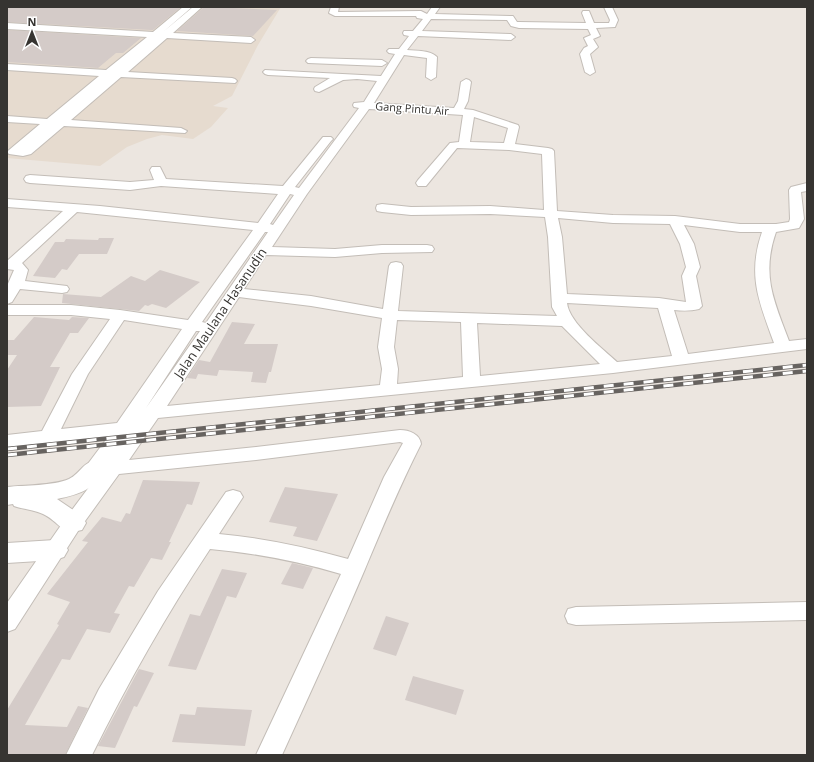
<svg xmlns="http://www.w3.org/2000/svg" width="814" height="762" font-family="'Open Sans',sans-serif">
	<rect width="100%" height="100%" fill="#ece6e0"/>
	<path fill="#e6dbcf" d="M7,7H281L258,45L232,96L213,106L228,108L211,127L193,139L162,135L147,139L127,147L100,166L7,158Z"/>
	<g fill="#d4cbc8">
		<path d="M7,7H169L180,8L153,30H151L7,22Z"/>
		<path d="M204,7H211L277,10L253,36L177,31Z"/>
		<path d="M7,30L141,38L123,53H116L98,68L7,62Z"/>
		<path d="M99,238H114L107,254H79L67,270L62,269L55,278L33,276L55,242H64L66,239L98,240Z"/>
		<path d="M160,270L200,282L166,308L152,304L148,306L145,305L139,311L62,303L63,294L101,297L131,276L145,281Z"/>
		<path d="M34,317L69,320L72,317L89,318L78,333H70L50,367H60L41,406L7,407V370L17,355H7V340H14Z"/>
		<path d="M232,322L255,324L244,344H278L271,372H269L266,383L251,382L253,372L219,370L217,376L198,374L196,379L187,378L199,360L210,362Z"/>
		<path d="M143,480L200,482L192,505L187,504L169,542H171L162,560L151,558L134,587L129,586L114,613L120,614L110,633L87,629L70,660L62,659L25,725L67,727L78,706L88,708L65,755H7V710L59,625L57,624L70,602L47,594L88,542L82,541L102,517L121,522L126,513L130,514Z"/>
		<path d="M285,487L338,494L317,541L293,536L297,527L269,522Z"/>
		<path d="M292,563L313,568L303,589L281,584Z"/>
		<path d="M222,569L247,573L236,598L227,596L196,670L168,666L190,614L200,616Z"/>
		<path d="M386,616L409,623L396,656L373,649Z"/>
		<path d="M139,669L154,673L137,707L134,706L115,748L98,746Z"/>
		<path d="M413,676L464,690L456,715L405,700Z"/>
		<path d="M197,707L252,710L245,746L172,742L180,714L195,715Z"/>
	</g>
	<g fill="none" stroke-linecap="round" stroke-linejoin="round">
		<g stroke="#c3bdb7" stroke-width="2">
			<g id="minor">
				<path d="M183,7H192L163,32L193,7H202L173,33L251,37L255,40L251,43L167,38L128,72L232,78L235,79L237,81L235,83L121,77L71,120L181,128L187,131L185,133L64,126L31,154L23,156L9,154L7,152L9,150L40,124L7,122V116L47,119L99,76L7,70V64L106,70L147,37L7,29V23L153,32Z"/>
				<path d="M331,7H339L338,12L421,11L427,14L432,7H440L435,14L510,16H513L517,22H519L586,23L582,13L583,11H589L594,23H609L610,20L604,7H612L618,20L615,27L596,28L600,36L593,39L598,47L590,54L595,72L590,75L585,72L580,54L584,48L588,46L584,38L591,35L588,29L519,28L511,26L507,20L431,19L422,31L511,34L515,37L511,40L418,36L407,50C417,51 430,50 437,57L436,77L431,80L426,77L427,58L404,55L374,103L454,108L458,101L461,82L466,79L469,80L471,82L468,101L464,109L473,110L518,125L519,127L515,144L548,148L552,149L554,151L557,211L613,215L675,216L740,224H776L789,222L790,219L789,190L791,187L807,183V191L801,192L804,219L799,228L776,232C761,275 774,301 789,341L807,339V349L613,373L158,418L129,460L256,447L400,430C409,430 420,434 421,444C400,485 383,526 365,569C339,631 310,693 282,755H256L341,574C297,561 255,553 210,549C166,615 127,684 92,755H66L99,689L158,591L226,492L233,490L240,492L243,497L219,534C263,538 305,547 348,559L384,477L403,443L400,442L256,460L119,474L80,528L15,629L7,632V603L66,518L98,475L94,476L87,474L84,469L108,437L7,447V435L42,431L72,374L110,319L71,315H7V305H71L120,310L188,320L253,230L77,212L22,263L28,270L25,281L67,286L69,289L67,292L62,293L20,289L12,302L7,304V286L14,270L7,269V261L63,211L7,207V199L100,206L258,223L278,194L161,186L130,190L30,183L26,182L24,179L26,176L30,175L130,182L154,180L150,170L152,167H160L166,179L283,186L323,137H331L333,139L331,141L295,187L299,188L359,108L354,107L353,105L354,103L364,102L377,81L357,79L343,80L319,92L315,91L314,89L315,87L330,78L268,75L265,74L263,72L265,70L381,76L395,54L389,53L387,51L389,49H399L409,36L404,35L403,33L404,31H413L423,19L417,18L416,16H335L329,13ZM369,109L463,115L459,142L450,143L418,180L416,183L418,186H426L457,148L509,150L542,154L544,210L490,206L411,207L382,204L377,205L376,208L377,211L382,212L411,215L490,214L545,217L548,237L552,307L557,316L398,311L403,266L401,263L396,262L391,263L389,266L383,309L311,296L244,289L266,255L335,257L382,253L432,252L434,249L432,246L427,245H382L335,249L272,247L307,194ZM474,117L508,128L504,143L470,142ZM290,194L294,195L273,225L270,224ZM558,218L613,223L670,224L680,244L686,267L682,276L686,302L659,298L567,294L562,237ZM684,225L740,232H762C747,275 759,302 774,343L688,354L674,310C683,311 691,311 699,309L702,306L696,276L700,267L694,244ZM265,232H268L206,323L202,322ZM239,297L311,306L382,318L378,347L382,369L380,385L167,406ZM567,303L658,308L672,356L617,362C603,349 569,323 567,303ZM124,320L182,329L117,423L61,429L88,374ZM397,320L461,322L463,377L397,384L398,369L394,347ZM477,323L562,326L600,364L480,376ZM196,331H200L146,408Z"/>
				<path d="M311,58L382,60L387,63L382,66L308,63L306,61L308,59Z"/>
				<path d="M807,602V620L576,625L568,623L565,616L568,609L576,607Z"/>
			</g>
		</g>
		<g stroke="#c3bdb7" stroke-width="2">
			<g id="major">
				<path d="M94,461L102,463L106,469C93,490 81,494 57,499L82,516L86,523L82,530C61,536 59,521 43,514C34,510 23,509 14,506L13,504L7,505V487C25,485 53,486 69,479C81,473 81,464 94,461Z"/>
				<path d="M55,540L64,543L68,550L64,557L55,560L7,563V543Z"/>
			</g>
		</g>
		<use href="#minor" fill="#fff" fill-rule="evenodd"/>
		<use href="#major" fill="#fff" fill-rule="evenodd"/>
		<g stroke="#676360" stroke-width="4.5">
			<g id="rail">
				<path d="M7,449L807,365"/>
				<path d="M7,455L807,371"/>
			</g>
		</g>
		<use href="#rail" stroke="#fff" stroke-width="3" stroke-dasharray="10" stroke-linecap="butt"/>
	</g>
	<g text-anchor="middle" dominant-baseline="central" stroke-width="3" stroke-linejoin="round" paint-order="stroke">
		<g font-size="11" fill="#363431" stroke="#fff">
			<text transform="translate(412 108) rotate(4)">Gang Pintu Air</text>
		</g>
		<g font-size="13" fill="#363431" stroke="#fff">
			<text transform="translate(220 313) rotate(-56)">Jalan Maulana Hasanudin</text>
		</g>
	</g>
	<rect width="814" height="762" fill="none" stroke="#363431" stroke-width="16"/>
	<g transform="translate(32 32)" stroke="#ffffff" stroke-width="3" paint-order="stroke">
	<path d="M0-3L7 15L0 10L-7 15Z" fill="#363431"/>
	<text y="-6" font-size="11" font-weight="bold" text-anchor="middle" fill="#363431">N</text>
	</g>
</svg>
